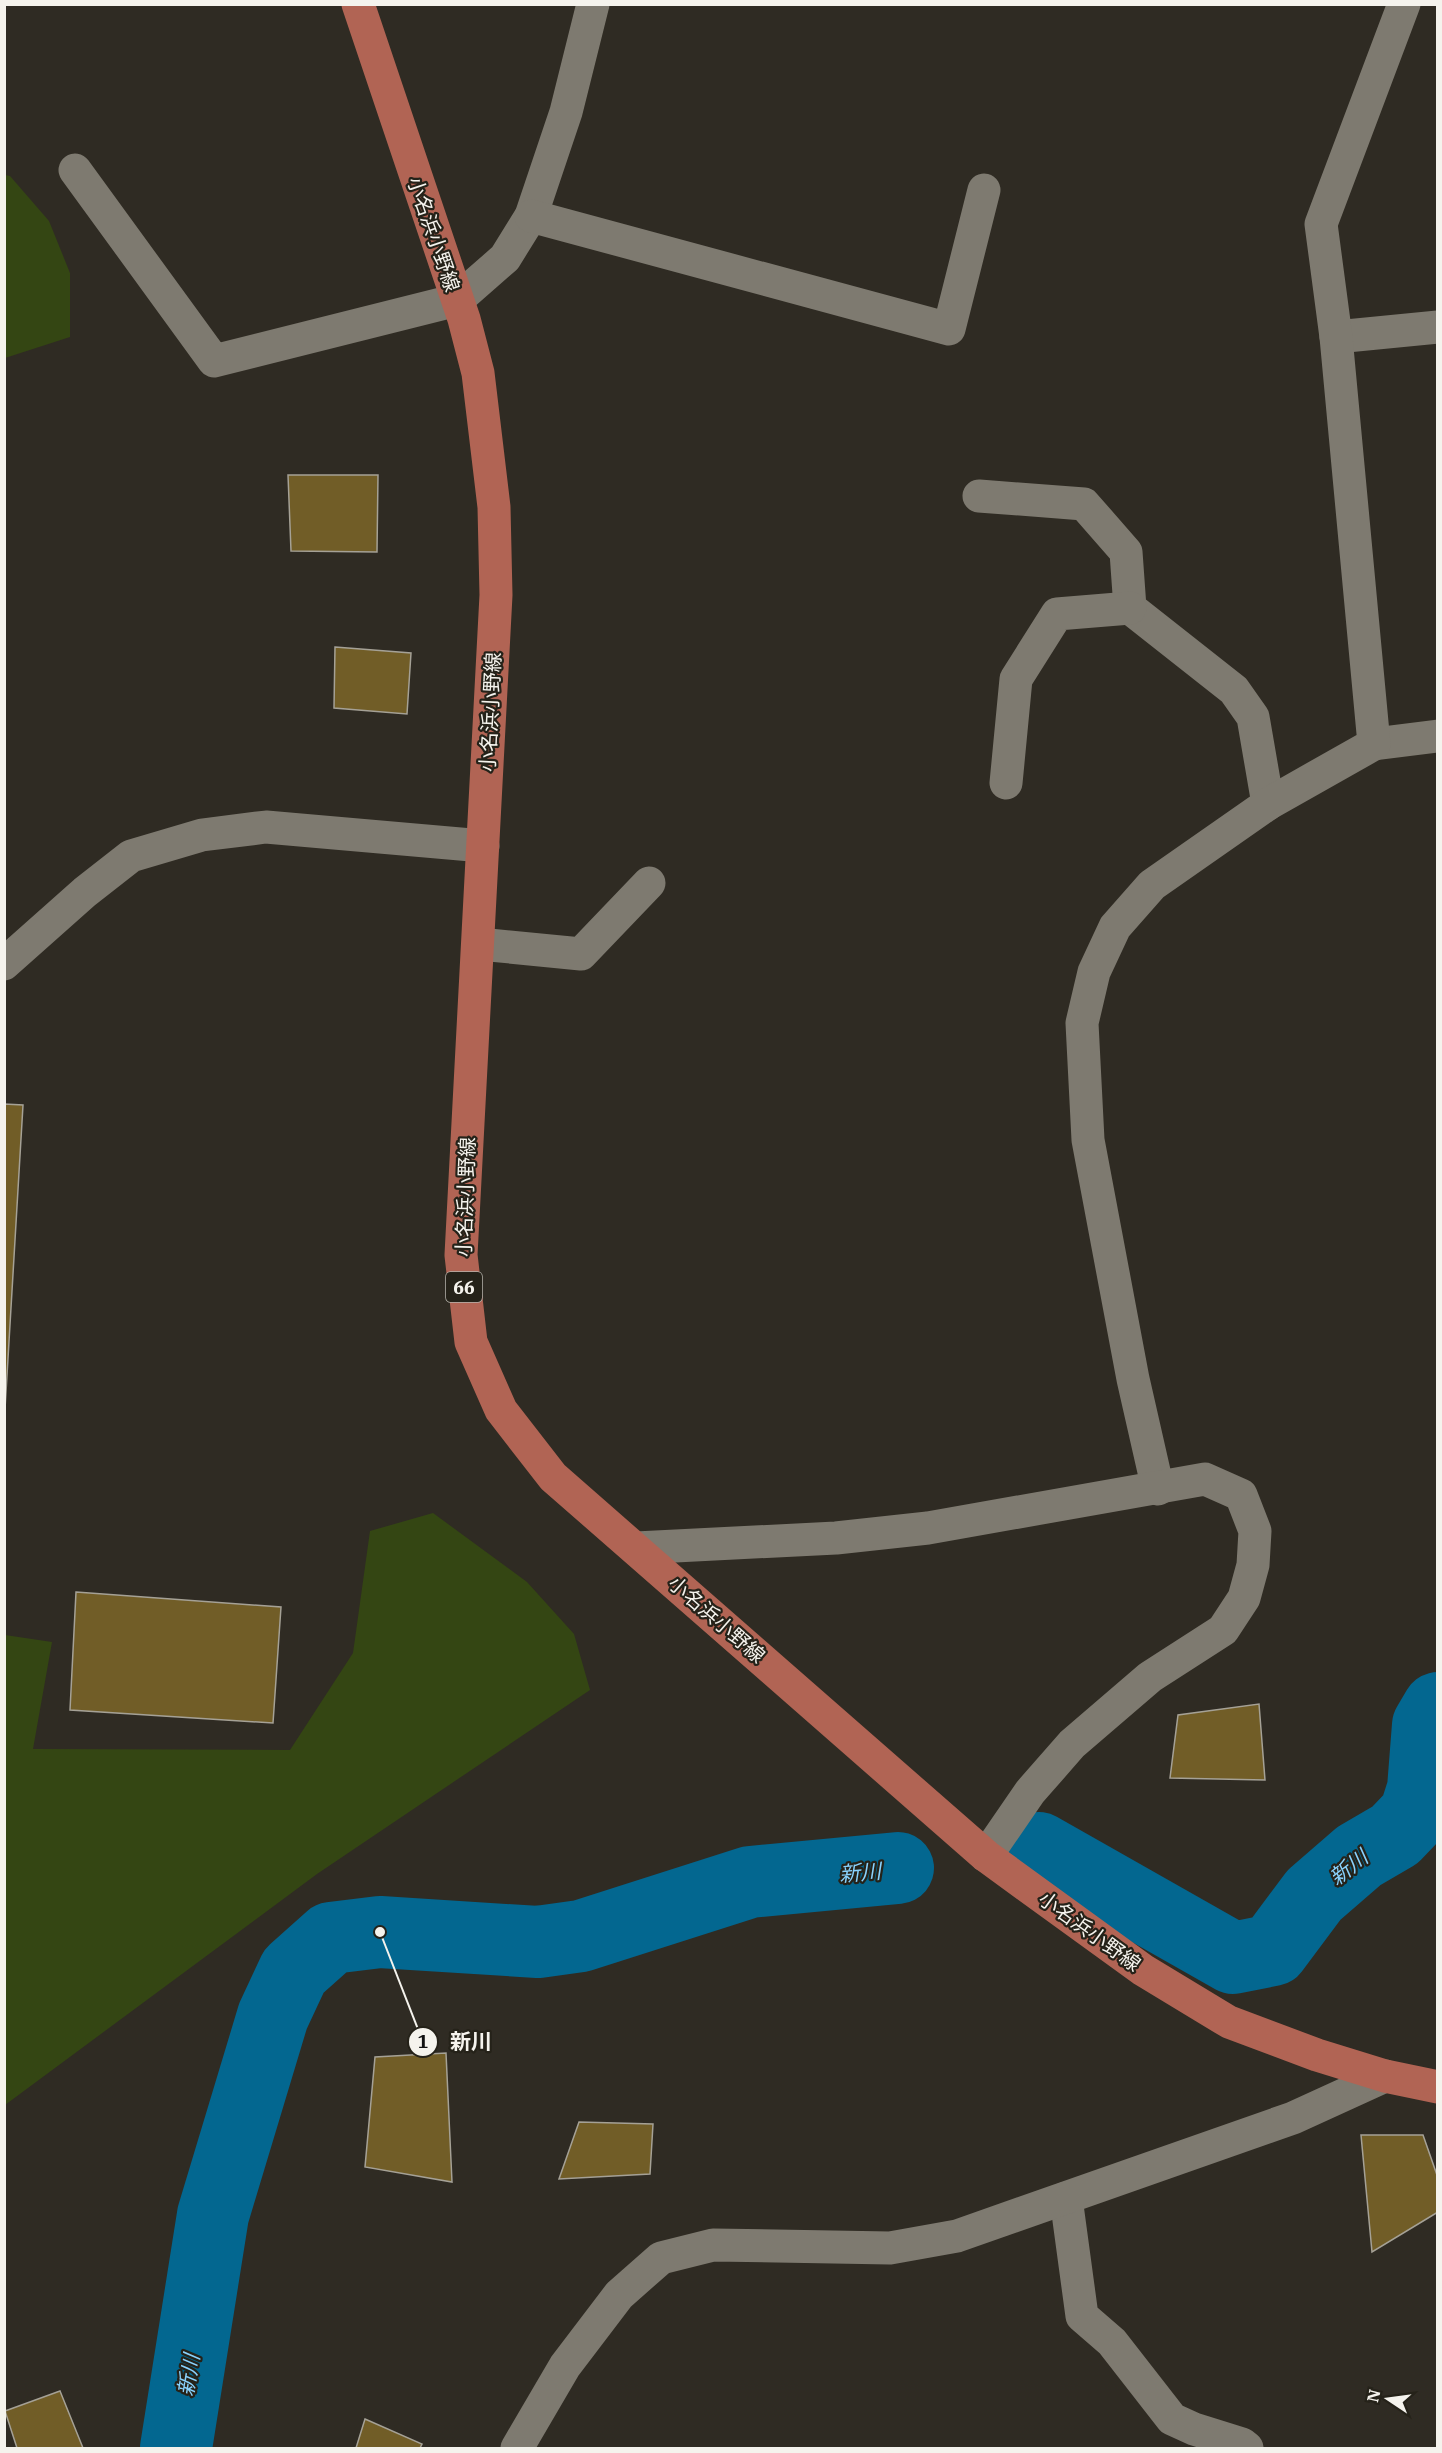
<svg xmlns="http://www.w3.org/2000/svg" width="1442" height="2453" font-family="'IBM Plex Serif','Noto Sans JP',serif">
	<rect width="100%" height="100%" fill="#2f2b23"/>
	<g fill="#344613">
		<path d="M5,175L10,176L49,221L70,273V337L5,358Z"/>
		<path d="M433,1513L527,1582L574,1634L590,1690L317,1874L5,2105V1635L52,1642L33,1749L290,1750L353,1653L370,1531Z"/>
	</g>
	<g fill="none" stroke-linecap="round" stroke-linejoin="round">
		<g stroke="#036790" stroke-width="72">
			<path d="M1039,1848L1233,1958L1273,1950L1314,1895L1359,1856L1395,1835L1415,1814L1423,1789L1428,1725L1438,1708"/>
			<path d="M176,2448L213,2215L273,2016L294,1971L331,1938L380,1932L538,1942L581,1936L750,1882L898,1868"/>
		</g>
	</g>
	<g fill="#715d27" stroke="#a5a196" stroke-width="1.5">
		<path d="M288,475H378L377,552L291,551Z"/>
		<path d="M335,647L411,653L407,714L334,708Z"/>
		<path d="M4,1104L23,1105L4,1426Z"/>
		<path d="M76,1592L281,1607L273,1723L70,1710Z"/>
		<path d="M1259,1704L1265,1780L1170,1778L1178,1715Z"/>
		<path d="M446,2053L452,2182L365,2167L375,2057Z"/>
		<path d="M579,2122L653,2124L650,2174L559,2179Z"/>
		<path d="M1361,2135H1423L1438,2178V2212L1372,2252Z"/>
		<path d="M60,2391L83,2448H17L5,2411Z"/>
		<path d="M365,2419L422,2444L420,2448H356Z"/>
	</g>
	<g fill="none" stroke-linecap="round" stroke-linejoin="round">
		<g stroke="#7e7a70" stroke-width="33">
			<path d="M75,170L214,361L457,300L505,258L531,216L566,112L593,4"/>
			<path d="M531,216L949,329L984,190"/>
			<path d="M1336,337L1438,327"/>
			<path d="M979,496L1084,504L1126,552L1130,608L1234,690L1253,717L1268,804"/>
			<path d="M1374,744L1438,736"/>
			<path d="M1006,783L1016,679L1057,614L1130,608"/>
			<path d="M479,944L581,954L649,883"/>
			<path d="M4,964L85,892L131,856L202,835L266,827L483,846"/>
			<path d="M1158,1489L1133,1379L1088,1140L1082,1023L1094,972L1115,927L1152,885L1268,804L1374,744L1336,337L1321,224L1404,4"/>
			<path d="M636,1548L836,1538L928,1528L1205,1479L1241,1495L1255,1531L1253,1565L1244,1598L1223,1630L1150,1677L1072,1744L1030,1792L986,1856"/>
			<path d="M1066,2198L1082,2316L1112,2342L1172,2419L1194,2429L1242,2444L1247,2448"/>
			<path d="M517,2448L565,2366L619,2295L661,2258L713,2245L890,2248L957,2236L1293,2118L1385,2076"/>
		</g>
		<path stroke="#b16454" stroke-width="33" d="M358,4L464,319L478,373L494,507L496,595L461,1255L471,1342L501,1410L553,1477L986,1856L1143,1970L1229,2022L1317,2055L1385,2076L1438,2087"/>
	</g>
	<g text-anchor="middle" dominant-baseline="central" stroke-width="4.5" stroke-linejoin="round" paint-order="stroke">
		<rect fill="#252219" stroke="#b7b4ad" stroke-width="1.5" x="446" y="1272" width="36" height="30" rx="4.5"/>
		<g font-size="18" font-weight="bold" fill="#f5f3ed">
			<text x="464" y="1287">66</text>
		</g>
		<g font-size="20" fill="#f5f3ed" stroke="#252219">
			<text transform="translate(434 234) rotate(71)">小名浜小野線</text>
			<text transform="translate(490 712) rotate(-87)">小名浜小野線</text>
			<text transform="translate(465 1197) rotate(-88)">小名浜小野線</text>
			<text transform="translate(717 1619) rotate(41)">小名浜小野線</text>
			<text transform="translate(1090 1931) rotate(36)">小名浜小野線</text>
		</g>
		<g font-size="21" font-style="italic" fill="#89d2fd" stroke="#252219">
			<text transform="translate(1348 1867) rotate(-38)">新川</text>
			<text transform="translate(860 1872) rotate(-5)">新川</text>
			<text transform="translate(188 2375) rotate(-81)">新川</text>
		</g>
	</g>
	<path fill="none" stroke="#f5f3ed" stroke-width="2" d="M380 1932L423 2042"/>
	<g fill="#f5f3ed" stroke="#252219" stroke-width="2">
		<circle cx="380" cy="1932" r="6"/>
		<circle cx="423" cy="2042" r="15"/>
	</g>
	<g font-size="18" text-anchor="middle" font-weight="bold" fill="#111">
		<text x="423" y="2048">1</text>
	</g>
	<g font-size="21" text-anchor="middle" font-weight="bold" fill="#f5f3ed" stroke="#252219" stroke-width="4.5" stroke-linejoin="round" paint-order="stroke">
		<text x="471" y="2049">新川</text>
	</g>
	<rect width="1442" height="2453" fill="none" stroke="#f5f3ed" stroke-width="12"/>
	<g transform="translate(1388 2399) rotate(283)" stroke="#252219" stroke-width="4.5" paint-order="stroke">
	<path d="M0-4.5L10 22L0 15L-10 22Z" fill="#f5f3ed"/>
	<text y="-9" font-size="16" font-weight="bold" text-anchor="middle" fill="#f5f3ed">N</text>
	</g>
</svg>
